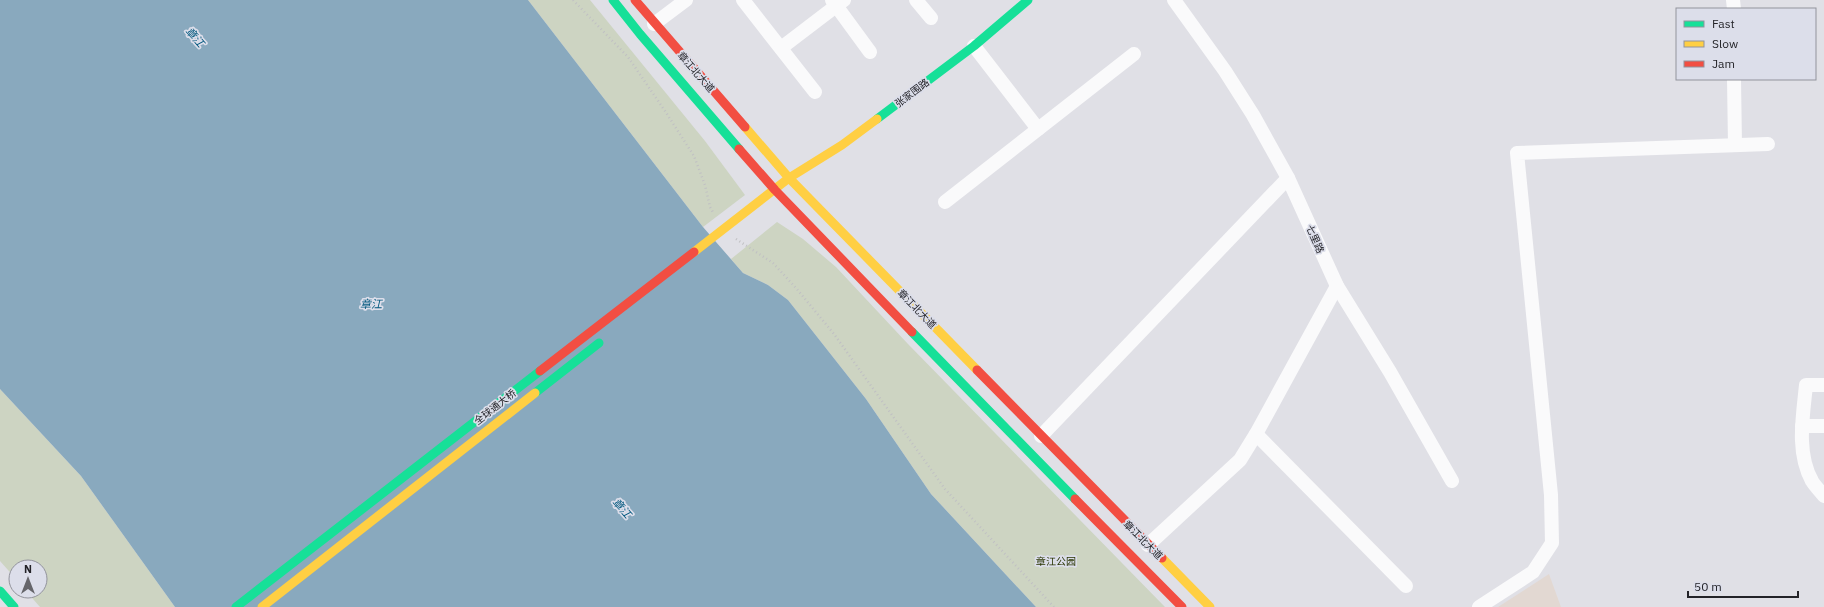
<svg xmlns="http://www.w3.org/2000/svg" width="1824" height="607" font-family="'IBM Plex Sans','Noto Sans SC',sans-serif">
	<rect width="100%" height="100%" fill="#e0e0e6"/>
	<path fill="#e2d8d2" d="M1549,574L1561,607H1498Z"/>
	<g fill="#cdd4c2">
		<path d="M528,0H590L705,141L745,195L703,227Z"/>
		<path d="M777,222L803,239L836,267L908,344L1165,607H1036L931,494L866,399L788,300L768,285L743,273L731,259Z"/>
		<path d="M0,389L81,476L175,607H40L26,591H40V567H16V579L0,561Z"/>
	</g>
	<path fill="#89a9be" d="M0,0H528L703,227L743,273L768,285L788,300L866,399L931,494L1036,607H175L81,476L0,389Z"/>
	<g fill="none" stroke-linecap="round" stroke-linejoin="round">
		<g stroke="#c0c0c3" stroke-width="2.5" stroke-dasharray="1 3" stroke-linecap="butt">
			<path d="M573,0L628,57L665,111L694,156L705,185L710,207L714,214"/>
			<path d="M736,239L773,263L796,288L834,334L945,489L1054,607"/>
		</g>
		<g stroke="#fafafb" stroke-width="14">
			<path d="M743,0L815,92"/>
			<path d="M832,0L870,52"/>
			<path d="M916,0L931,18"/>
			<path d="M1174,0L1225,71L1253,115L1288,178L1337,286L1390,372L1452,481"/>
			<path d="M1733,0L1734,9"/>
			<path d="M654,24L686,0"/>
			<path d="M974,46L1038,129"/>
			<path d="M781,48L844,0"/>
			<path d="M1734,79L1735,145"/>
			<path d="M945,202L1134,54"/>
			<path d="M1824,385H1806C1803,416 1796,452 1812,481C1815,486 1820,491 1824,496"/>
			<path d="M1802,426H1824"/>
			<path d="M1256,434L1406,586"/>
			<path d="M1041,436L1288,178"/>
			<path d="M1148,545L1240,460L1256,434L1337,286"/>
			<path d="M1479,607L1533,572L1552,543L1551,495L1517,153L1768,144"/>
		</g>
		<g stroke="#16e098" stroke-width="9">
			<path d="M613,0L640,34L739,149"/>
			<path d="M877,119L974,46L1028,0"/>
			<path d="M912,332L1075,499"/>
			<path d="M535,393L599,343"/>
			<path d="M0,591L14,607"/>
			<path d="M236,607L540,371"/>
		</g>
		<g stroke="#ffcf43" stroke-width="9">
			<path d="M745,127L789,178L977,370"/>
			<path d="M694,252L789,178L842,145L877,119"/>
			<path d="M1162,558L1210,607"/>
			<path d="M262,607L535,393"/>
		</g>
		<g stroke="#f24e42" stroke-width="9">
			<path d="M635,0L745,127"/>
			<path d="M739,149L775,190L912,332"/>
			<path d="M977,370L1162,558"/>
			<path d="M540,371L694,252"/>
			<path d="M1075,499L1182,607"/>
		</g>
	</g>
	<g text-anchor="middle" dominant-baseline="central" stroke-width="3.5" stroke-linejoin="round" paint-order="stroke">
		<g font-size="10" fill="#232328" stroke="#dcdeea">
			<text transform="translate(696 72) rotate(49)">章江北大道</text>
			<text transform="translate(912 93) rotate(-37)">张家围路</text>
			<text transform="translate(1315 239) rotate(66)">七里路</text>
			<text transform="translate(917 309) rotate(46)">章江北大道</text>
			<text transform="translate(495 407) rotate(-38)">全球通大桥</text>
			<text transform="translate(1143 540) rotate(45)">章江北大道</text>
		</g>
		<g font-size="10" fill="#283400" stroke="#dcdeea">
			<text x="1056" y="561">章江公园</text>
		</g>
		<g font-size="11" font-style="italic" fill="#00577e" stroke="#dcdeea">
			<text transform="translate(195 37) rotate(48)">章江</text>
			<text x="371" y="304">章江</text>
			<text transform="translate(622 508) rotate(48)">章江</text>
		</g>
	</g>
	<rect x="1676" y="8" width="140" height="72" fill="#dcdeea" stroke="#92939c"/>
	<rect x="1684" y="21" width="20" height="6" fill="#16e098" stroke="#92939c"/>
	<text x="1712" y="28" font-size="12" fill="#232328">Fast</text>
	<rect x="1684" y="41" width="20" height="6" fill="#ffcf43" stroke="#92939c"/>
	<text x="1712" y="48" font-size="12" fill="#232328">Slow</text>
	<rect x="1684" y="61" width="20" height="6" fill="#f24e42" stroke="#92939c"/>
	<text x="1712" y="68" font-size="12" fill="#232328">Jam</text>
	<g transform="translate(28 579)"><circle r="19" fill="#dcdeea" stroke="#92939c"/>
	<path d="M0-3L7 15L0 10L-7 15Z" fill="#65656a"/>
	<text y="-6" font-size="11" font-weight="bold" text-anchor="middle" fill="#232328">N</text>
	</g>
	<path d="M1688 591v6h110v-6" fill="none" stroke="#232328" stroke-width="2"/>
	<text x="1694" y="591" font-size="12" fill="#232328" stroke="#dcdeea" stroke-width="3" paint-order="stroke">50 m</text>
</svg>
